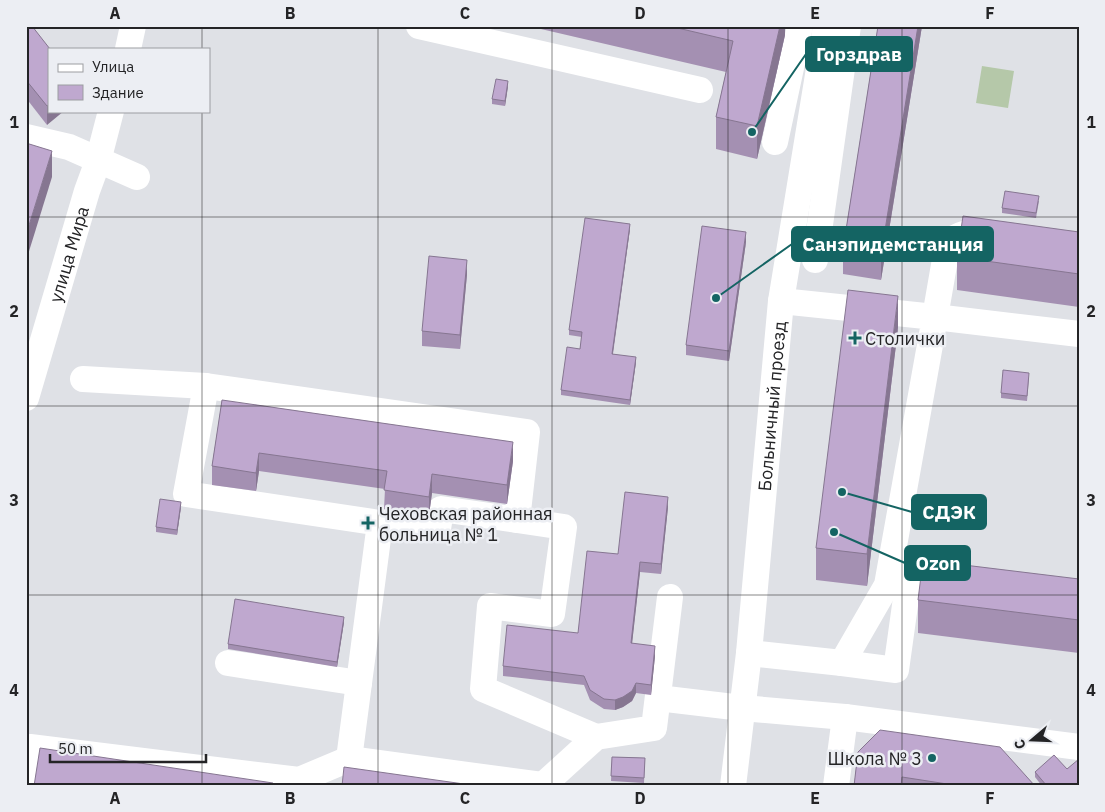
<svg xmlns="http://www.w3.org/2000/svg" width="1105" height="812" font-family="'IBM Plex Sans',sans-serif">
	<rect width="100%" height="100%" fill="#dfe1e6"/>
	<path fill="#b5c8a9" d="M982,66L1014,71L1008,108L976,103Z"/>
	<g fill="none" stroke-linecap="round" stroke-linejoin="round">
		<g stroke="#fff" stroke-width="26">
			<path d="M419,26L700,90"/>
			<path d="M128,49L133,26"/>
			<path d="M26,137L69,147L137,177"/>
			<path d="M775,142L800,26"/>
			<path d="M996,235C976,231 965,230 948,242L935,317L1079,334"/>
			<path d="M815,260L848,26"/>
			<path d="M83,379L206,386L527,432L517,520L441,509L438,529L380,523"/>
			<path d="M206,386L186,494L380,523L349,759"/>
			<path id="s1" d="M26,398L87,191L98,161L111,111"/>
			<path d="M517,520L564,527L552,614L490,606L483,689L596,737"/>
			<path d="M749,653L842,663L887,585L935,317L781,301"/>
			<path d="M228,663L359,683"/>
			<path d="M842,663L896,670L911,562L957,569"/>
			<path d="M658,698L742,708L845,717L1079,747"/>
			<path d="M26,775L30,747L299,780L349,759L542,785"/>
			<path d="M542,786L596,737L654,728L670,597"/>
			<path id="s2" d="M733,786L749,653L781,301L826,26"/>
			<path d="M836,786L845,717"/>
		</g>
	</g>
	<g fill="#a490b2">
		<path d="M26,26L50,49L47,125L26,98Z"/>
		<path d="M528,26H785V35L757,159L716,149V117L726,72Z"/>
		<path d="M878,26H922L881,280L843,274V249Z"/>
		<path d="M508,86L505,106L492,104V99Z"/>
		<path d="M1039,201L1036,218L1002,213V208Z"/>
		<path d="M630,229L613,354L636,362L630,405L561,395V390L580,349L582,337L569,335V330Z"/>
		<path d="M1079,232V307L957,290V257Z"/>
		<path d="M746,242L729,361L686,355V345Z"/>
		<path d="M467,274L460,349L422,346V331Z"/>
		<path d="M898,328L867,586L816,580V548Z"/>
		<path d="M1029,378L1027,401L1001,398V393Z"/>
		<path d="M222,400L513,461L507,504L432,493L429,515L384,509L385,489L259,471L256,491L212,485V466Z"/>
		<path d="M181,507L177,535L156,532V527Z"/>
		<path d="M668,507L661,574L640,572L632,643L655,656L651,695L636,693L632,701L623,707L615,710L604,709L590,700L584,685L503,676V666L578,633L618,554Z"/>
		<path d="M1079,579V653L918,633V600Z"/>
		<path d="M344,622L337,667L228,649V644Z"/>
		<path d="M858,752L1035,786H854Z"/>
		<path d="M612,757L645,758L644,783L611,781Z"/>
		<path d="M1067,769L1079,786H1042L1035,777V772Z"/>
	</g>
	<g fill="#867691">
		<path d="M780,26H785V35L757,159V126Z"/>
		<path d="M918,26H922L881,280V255Z"/>
		<path d="M508,81V86L505,106V101Z"/>
		<path d="M49,105V111H64L47,125V106Z"/>
		<path d="M52,151V177L26,261V235Z"/>
		<path d="M630,224V229L612,359V354Z"/>
		<path d="M746,232V242L729,361V351Z"/>
		<path d="M467,260V274L460,349V335Z"/>
		<path d="M898,296V328L867,586V554Z"/>
		<path d="M636,357V362L630,405V400Z"/>
		<path d="M513,442V461L507,504V485Z"/>
		<path d="M259,453V471L256,491V473Z"/>
		<path d="M432,474V493L429,515V497Z"/>
		<path d="M668,497V507L661,574V564Z"/>
		<path d="M181,502V507L177,535V530Z"/>
		<path d="M640,562V572L631,653V643Z"/>
		<path d="M344,617V622L337,667V662Z"/>
		<path d="M655,646V656L651,695V685Z"/>
		<path d="M636,683V693L632,701L623,707L615,710V700Z"/>
	</g>
	<g fill="#bfa8cf" stroke="#867691">
		<path d="M26,26H32L50,49H49V105L47,106L26,80Z"/>
		<path d="M669,26H780L757,126L716,117L733,41Z"/>
		<path d="M878,26H918L881,255L843,249Z"/>
		<path d="M496,79L508,81L505,101L492,99Z"/>
		<path d="M26,143L52,151L26,235Z"/>
		<path d="M1005,191L1039,196L1036,213L1002,208Z"/>
		<path d="M963,216L1079,232V274L957,257Z"/>
		<path d="M585,218L630,224L612,354L636,357L630,400L561,390L567,347L580,349L582,332L569,330Z"/>
		<path d="M702,226L746,232L729,351L686,345Z"/>
		<path d="M429,256L467,260L460,335L422,331Z"/>
		<path d="M848,290L898,296L867,554L816,548Z"/>
		<path d="M1003,370L1029,373L1027,396L1001,393Z"/>
		<path d="M222,400L513,442L507,485L432,474L429,497L384,490L387,471L259,453L256,473L212,466Z"/>
		<path d="M625,492L668,497L661,564L640,562L631,643L655,646L651,685L636,683L632,691L623,697L615,700L604,699L590,690L584,676L503,666L507,625L578,633L587,551L618,554Z"/>
		<path d="M160,499L181,502L177,530L156,527Z"/>
		<path d="M923,560L1079,579V620L918,600Z"/>
		<path d="M235,599L344,617L337,662L228,644Z"/>
		<path d="M880,730L1000,747L1035,786H960L902,777L901,786H854L858,752Z"/>
		<path d="M40,748L273,783V786H34Z"/>
		<path d="M1054,755L1067,769L1079,759V786H1047L1035,772Z"/>
		<path d="M612,757L645,758L644,778L611,776Z"/>
		<path d="M344,767L478,786H342Z"/>
	</g>
	<path fill="none" stroke="#242426" stroke-width="1" stroke-opacity="0.55" d="M202,26V49M378,26V786M552,26V786M728,26V786M902,26V786M202,111V786M26,217H1079M26,406H1079M26,595H1079"/>
	<g fill="#146463" stroke="#eceef3" stroke-width="2">
		<path d="M852.5 330.5h5v5h5v5h-5v5h-5v-5h-5v-5h5z"/>
		<path d="M365.5 515.5h5v5h5v5h-5v5h-5v-5h-5v-5h5z"/>
		<circle cx="932" cy="758" r="5"/>
	</g>
	<g text-anchor="middle" dominant-baseline="central" stroke-width="5" stroke-linejoin="round" paint-order="stroke">
		<g font-size="18" fill="#242426" stroke="#eceef3">
			<text stroke="none"><textPath href="#s1" startOffset="150">улица Мира</textPath></text>
			<text stroke="none"><textPath href="#s2" startOffset="382">Больничный проезд</textPath></text>
		</g>
		<g font-size="18" fill="#242426" stroke="#eceef3" text-anchor="start">
			<text x="865" y="338">Столички</text>
			<text x="379" y="513">Чеховская районная<tspan x="379" dy="21">больница № 1</tspan></text>
			<text x="922" y="758" text-anchor="end">Школа № 3</text>
		</g>
	</g>
	<path fill="none" stroke="#146463" stroke-width="2" d="M752 132L806 54M716 298L792 244M842 492L912 512M834 532L905 563"/>
	<g fill="#146463" stroke="#eceef3" stroke-width="2">
		<circle cx="752" cy="132" r="5"/>
		<circle cx="716" cy="298" r="5"/>
		<circle cx="842" cy="492" r="5"/>
		<circle cx="834" cy="532" r="5"/>
	</g>
	<g fill="#146463" stroke="#146463" stroke-width="2">
		<rect x="806" y="37" width="106" height="34" rx="5"/>
		<rect x="792" y="227" width="201" height="34" rx="5"/>
		<rect x="912" y="495" width="74" height="34" rx="5"/>
		<rect x="905" y="546" width="65" height="34" rx="5"/>
	</g>
	<g font-size="19" text-anchor="middle" font-weight="bold" fill="#fff">
		<text x="859" y="61">Горздрав</text>
		<text x="893" y="251">Санэпидемстанция</text>
		<text x="949" y="519">СДЭК</text>
		<text x="938" y="570">Ozon</text>
	</g>
	<rect width="1105" height="812" fill="none" stroke="#eceef3" stroke-width="55"/>
	<rect x="48" y="48" width="162" height="65" fill="#eceef3" stroke="#9c9da1"/>
	<rect x="58" y="64" width="25" height="8" fill="#ffffff" stroke="#9c9da1"/>
	<text x="92" y="72" font-size="15" fill="#242426">Улица</text>
	<rect x="58" y="85" width="25" height="15" fill="#bfa8cf" stroke="#9c9da1"/>
	<text x="92" y="98" font-size="15" fill="#242426">Здание</text>
	<g transform="translate(1032 740) rotate(251)" stroke="#eceef3" stroke-width="4" paint-order="stroke">
	<path d="M0-4L9 19L0 12L-9 19Z" fill="#242426"/>
	<text y="-8" font-size="14" font-weight="bold" text-anchor="middle" fill="#242426">С</text>
	</g>
	<path d="M50 754v8h156v-8" fill="none" stroke="#242426" stroke-width="2.5"/>
	<text x="58" y="754" font-size="15" fill="#242426" stroke="#eceef3" stroke-width="4" paint-order="stroke">50 m</text>
	<rect x="28" y="28" width="1050" height="756" fill="none" stroke="#242426" stroke-width="2"/>
	<g font-size="16" text-anchor="middle" font-weight="bold" fill="#242426">
		<text x="115" y="19">A</text>
		<text x="290" y="19">B</text>
		<text x="465" y="19">C</text>
		<text x="640" y="19">D</text>
		<text x="815" y="19">E</text>
		<text x="990" y="19">F</text>
		<text x="14" y="128">1</text>
		<text x="1091" y="128">1</text>
		<text x="14" y="317">2</text>
		<text x="1091" y="317">2</text>
		<text x="14" y="506">3</text>
		<text x="1091" y="506">3</text>
		<text x="14" y="696">4</text>
		<text x="1091" y="696">4</text>
		<text x="115" y="804">A</text>
		<text x="290" y="804">B</text>
		<text x="465" y="804">C</text>
		<text x="640" y="804">D</text>
		<text x="815" y="804">E</text>
		<text x="990" y="804">F</text>
	</g>
</svg>
